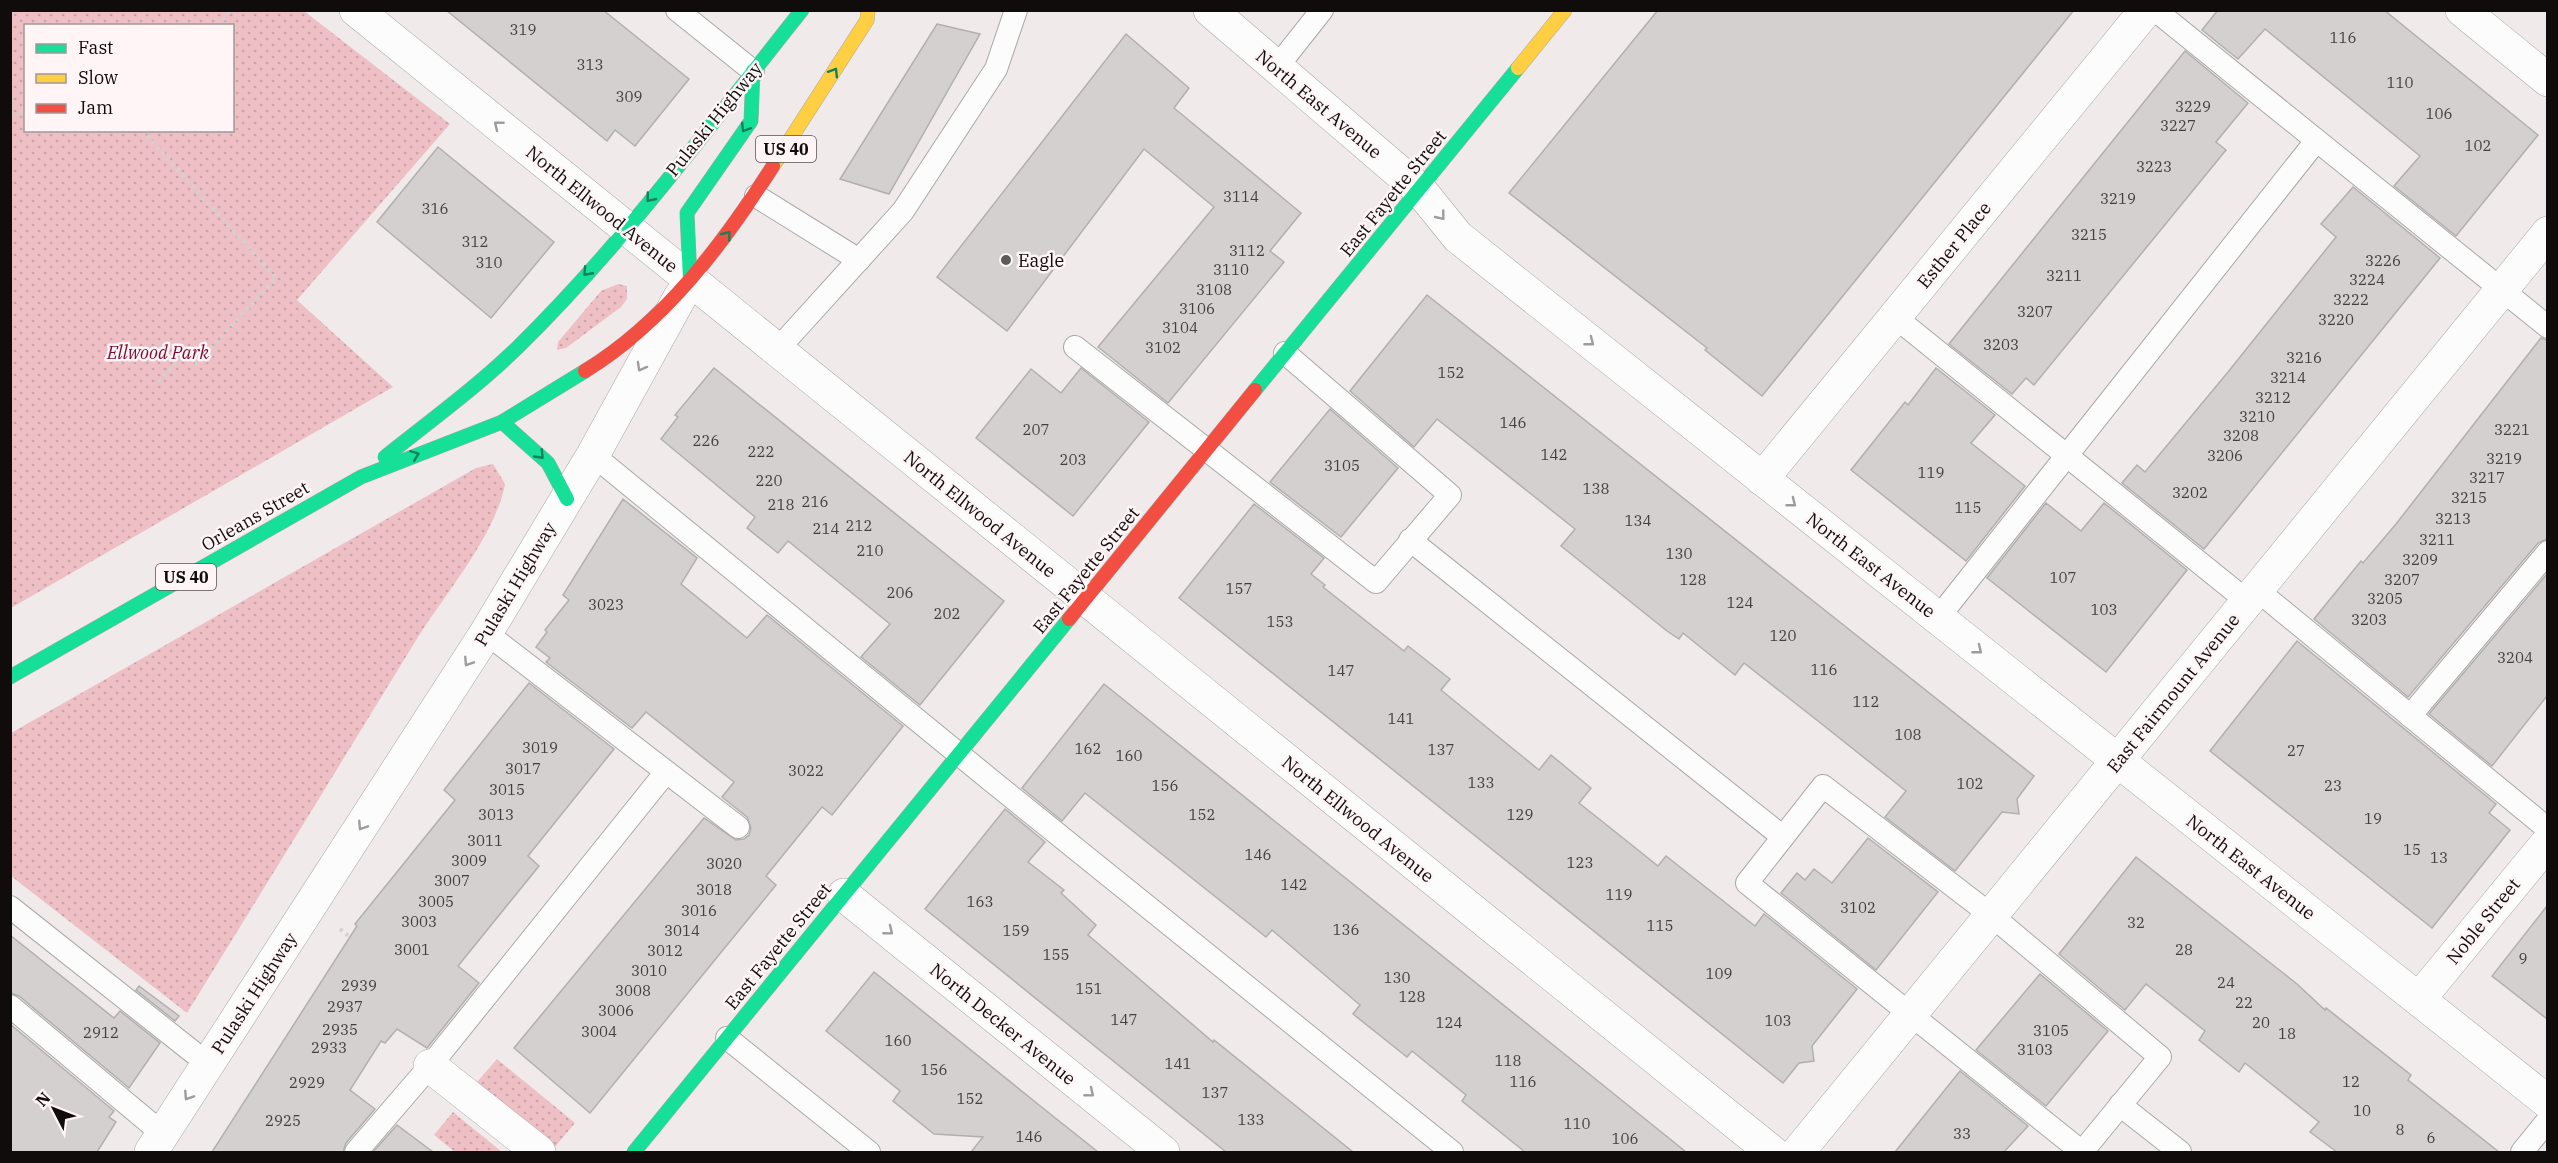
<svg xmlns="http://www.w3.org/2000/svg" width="2558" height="1163" font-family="'IBM Plex Serif',serif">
	<defs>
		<pattern id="grass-dots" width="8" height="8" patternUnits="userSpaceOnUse" patternTransform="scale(1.5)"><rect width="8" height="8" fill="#eec0c6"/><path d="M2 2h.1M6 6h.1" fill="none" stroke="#cba4a9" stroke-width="1.8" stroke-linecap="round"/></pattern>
	</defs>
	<rect width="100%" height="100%" fill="#f0eaea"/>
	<g fill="url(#grass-dots)" fill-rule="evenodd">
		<path d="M11,10L304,11L450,124L297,300L393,387L11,608ZM26,26H232V130H26Z"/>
		<path d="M618,284L627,286V299L621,307L566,348L557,350L558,342L601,291Z"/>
		<path d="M493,464L505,484C496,534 446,593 418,637C341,763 264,888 187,1013L11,876V733L476,468Z"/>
		<path d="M497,1059L575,1123L554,1148L477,1082Z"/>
		<path d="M453,1112L502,1152H455L434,1135Z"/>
	</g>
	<g fill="#d4d0d0" stroke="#b4afaf" stroke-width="1.5">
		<path d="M446,10H603L689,79L635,146L615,130L607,141Z"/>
		<path d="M1658,10H2074L1762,396L1705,350L1707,348L1509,193Z"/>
		<path d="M2218,10H2384L2538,135L2456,236L2394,186L2420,156L2265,29L2238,59L2202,30Z"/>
		<path d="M937,24L980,34L889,194L840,179Z"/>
		<path d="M1126,34L1189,88L1174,108L1301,213L1270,251L1284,262L1168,403L1098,347L1214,207L1144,149L1007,331L937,277Z"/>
		<path d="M2185,51L2248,103L2216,142L2226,150L2034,385L2026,378L2012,394L1949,344Z"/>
		<path d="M438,147L554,242L491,318L377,222Z"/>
		<path d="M2353,187L2440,258L2204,549L2122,483L2137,465L2145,472L2228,372L2336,237L2321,224Z"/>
		<path d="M1427,295L2034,776L2017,799L2019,814L2002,812L1955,871L1885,817L1906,791L1818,721L1744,663L1735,675L1683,633L1679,639L1667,631L1561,546L1575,529L1437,419L1414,447L1350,391Z"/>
		<path d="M2541,338L2547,340V539L2538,543L2408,697L2314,619L2361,561L2363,563L2396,524Z"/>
		<path d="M714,368L1004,601L920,705L861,657L890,624L788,541L778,553L747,528L755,517L661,439L678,417L675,415Z"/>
		<path d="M1081,368L1149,422L1073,516L976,438L1031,369L1061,393Z"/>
		<path d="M1936,368L1995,415L1971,443L2025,486L1966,561L1851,470L1905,402L1908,405Z"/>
		<path d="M1330,409L1398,468L1341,537L1270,482Z"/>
		<path d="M623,499L697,558L681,584L747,638L767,615L903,726L832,815L822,807L766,876L776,885L590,1113L514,1048L704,818L736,840L744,839L749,835L751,828L747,817L722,797L734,782L646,712L632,728L546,662L550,658L536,647L547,632L545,630L569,600L563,595Z"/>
		<path d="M2046,503L2081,531L2104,503L2187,570L2106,672L1987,578Z"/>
		<path d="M1254,504L1324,558L1311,574L1325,585L1323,587L1404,651L1408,646L1450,679L1441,690L1539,770L1551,755L1591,788L1579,803L1618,834L1658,866L1666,856L1755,926L1764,914L1857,989L1812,1046L1814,1061L1799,1063L1783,1083L1179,598Z"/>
		<path d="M2547,574V696L2492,766L2429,714Z"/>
		<path d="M2297,641L2496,804L2489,813L2510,830L2432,928L2210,751Z"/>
		<path d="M529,683L614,749L528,856L539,866L458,966L479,983L427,1048L397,1029L385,1043L381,1041L350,1090L375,1109L346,1143L343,1152H212L357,926L355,924L455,800L444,790Z"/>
		<path d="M1104,684L1542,1036L1686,1152H1525L1462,1101L1466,1095L1412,1051L1407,1057L1353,1014L1360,1005L1272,930L1266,937L1085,793L1062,821L1022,788Z"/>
		<path d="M1005,809L1045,842L1028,862L1064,890L1061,893L1096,925L1088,935L1213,1042L1214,1040L1353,1152H1226L925,909Z"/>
		<path d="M1868,838L1938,892L1876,970L1781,893L1797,873L1805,880L1814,869L1832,883Z"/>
		<path d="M2136,857L2297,984L2325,1010L2326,1008L2411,1075L2408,1080L2499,1152H2337L2310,1132L2319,1122L2245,1063L2239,1072L2199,1040L2205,1031L2146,984L2125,1010L2059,954Z"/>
		<path d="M2547,906V1019L2492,976Z"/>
		<path d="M10,935L114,1018L120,1011L160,1043L129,1088L19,996L10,993Z"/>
		<path d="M874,972L1039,1105L1098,1152H971L983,1137L934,1134L893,1101L900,1091L826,1031Z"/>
		<path d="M2040,974L2108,1031L2046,1106L1976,1050Z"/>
		<path d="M139,986L179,1016L175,1021L136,990Z"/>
		<path d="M10,1024L114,1111L109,1117L116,1122L97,1152H10Z"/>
		<path d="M1960,1071L2028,1126L2004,1152H1895Z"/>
		<path d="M397,1125L433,1152H373Z"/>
	</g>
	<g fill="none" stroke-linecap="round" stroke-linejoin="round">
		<g stroke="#aca7a7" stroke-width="24">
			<g id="lane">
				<path d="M677,10L753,71"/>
				<path d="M2155,10L2548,327"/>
				<path d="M1277,67L1322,10"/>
				<path d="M756,196L859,260"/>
				<path d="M1895,317L2247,601"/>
				<path d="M1075,347L1376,582L1450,495L1285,353"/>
				<path d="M777,350L903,211L996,69L1016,10"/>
				<path d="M593,455L993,782L1452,1152"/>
				<path d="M1410,540L1783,837"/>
				<path d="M2257,590L2548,829"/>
				<path d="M1938,618L2316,141"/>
				<path d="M486,633L738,827"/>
				<path d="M2410,716L2548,552"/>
				<path d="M1823,786L1991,915L2160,1057L2082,1152L1747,883Z"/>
				<path d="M10,907L208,1064"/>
				<path d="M10,1006L163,1134"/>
				<path d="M727,1038L869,1152"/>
				<path d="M2120,1105L2180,1152"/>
				<path d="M356,1152L430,1066L666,772"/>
				<path d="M2522,1152L2548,1120"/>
			</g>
		</g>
		<g stroke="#aca7a7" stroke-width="34">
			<g id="street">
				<path d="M356,10L1772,1152"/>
				<path d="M1210,10L1420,190L1458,237L2548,1102"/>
				<path d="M2462,10L2548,80"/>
				<path d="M1762,479L2146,10"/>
				<path d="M844,895L1163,1152"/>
				<path d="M2419,999L2548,842"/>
				<path d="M430,1066L539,1152"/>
				<path d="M151,1152L486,633L593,455L680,297"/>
				<path d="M1798,1152L2548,233"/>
			</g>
		</g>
		<g stroke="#aca7a7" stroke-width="15">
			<g id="fast">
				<path d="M690,279L687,213L751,121L753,71"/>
				<path d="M1255,390L1518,68"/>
				<path d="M502,422L548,463L567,499"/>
				<path d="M385,457C430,421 477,387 518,347C623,244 711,124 802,10"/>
				<path d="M10,677L361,477L502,422L585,371"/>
				<path d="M634,1152L1069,619"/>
			</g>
		</g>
		<g stroke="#aca7a7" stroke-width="15">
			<g id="slow">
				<path d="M1518,68L1565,10"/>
				<path d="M773,166L867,20L868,10"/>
			</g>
		</g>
		<g stroke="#aca7a7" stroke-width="15">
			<g id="jam">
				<path d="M585,371C665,322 723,244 773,166"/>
				<path d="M1069,619L1255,390"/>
			</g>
		</g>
		<g stroke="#d3d1d1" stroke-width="4" stroke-dasharray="3 4.5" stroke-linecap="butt">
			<path d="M219,26L230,10"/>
			<path d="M10,112L26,115"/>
			<path d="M142,130L276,278L196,364L185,354L156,385"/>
			<path d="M340,929L436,1007"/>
		</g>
		<use href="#lane" stroke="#fdfcfc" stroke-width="22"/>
		<use href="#street" stroke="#fdfcfc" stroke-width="33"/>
		<use href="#fast" stroke="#16e098" stroke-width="14"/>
		<use href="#slow" stroke="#ffcf43" stroke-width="14"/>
		<use href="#jam" stroke="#f24e42" stroke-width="14"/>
	</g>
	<defs><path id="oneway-chevron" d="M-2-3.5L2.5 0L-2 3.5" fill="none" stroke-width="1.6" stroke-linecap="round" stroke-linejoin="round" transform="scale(1.5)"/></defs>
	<g stroke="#138159">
		<use href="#oneway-chevron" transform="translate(834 72) rotate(-58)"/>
		<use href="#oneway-chevron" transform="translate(745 128) rotate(122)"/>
		<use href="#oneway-chevron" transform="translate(650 198) rotate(129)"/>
		<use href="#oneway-chevron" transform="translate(727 235) rotate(-52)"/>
		<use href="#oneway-chevron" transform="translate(587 272) rotate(132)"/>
		<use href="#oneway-chevron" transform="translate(415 455) rotate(-21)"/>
		<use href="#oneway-chevron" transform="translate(540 455) rotate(46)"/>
	</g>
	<g stroke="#9e9c9c">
		<use href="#oneway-chevron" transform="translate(498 125) rotate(-141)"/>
		<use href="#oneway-chevron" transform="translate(1441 216) rotate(51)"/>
		<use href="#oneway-chevron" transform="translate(1590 342) rotate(38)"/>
		<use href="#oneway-chevron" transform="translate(641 367) rotate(119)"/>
		<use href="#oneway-chevron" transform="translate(1792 503) rotate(38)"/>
		<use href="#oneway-chevron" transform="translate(1978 650) rotate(38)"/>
		<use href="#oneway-chevron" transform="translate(468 662) rotate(123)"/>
		<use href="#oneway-chevron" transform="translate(362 826) rotate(123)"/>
		<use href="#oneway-chevron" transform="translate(889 931) rotate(39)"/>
		<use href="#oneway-chevron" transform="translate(1090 1093) rotate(39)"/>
		<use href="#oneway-chevron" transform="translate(188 1096) rotate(123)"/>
	</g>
	<circle fill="#5e5a5a" stroke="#fff5f6" stroke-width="2" cx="1006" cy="260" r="6"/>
	<g text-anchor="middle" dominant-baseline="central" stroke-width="5" stroke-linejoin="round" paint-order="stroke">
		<g font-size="15" fill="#433f3f">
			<text x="523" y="29">319</text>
			<text x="2343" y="37">116</text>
			<text x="590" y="64">313</text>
			<text x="2400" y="82">110</text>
			<text x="629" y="96">309</text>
			<text x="2193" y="106">3229</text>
			<text x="2439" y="113">106</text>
			<text x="2178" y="125">3227</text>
			<text x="2478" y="145">102</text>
			<text x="2154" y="166">3223</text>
			<text x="1241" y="196">3114</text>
			<text x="2118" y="198">3219</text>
			<text x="435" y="208">316</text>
			<text x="2089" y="234">3215</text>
			<text x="475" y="241">312</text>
			<text x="1247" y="250">3112</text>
			<text x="2383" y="260">3226</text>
			<text x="489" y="262">310</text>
			<text x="1231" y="269">3110</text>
			<text x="2064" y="275">3211</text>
			<text x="2367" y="279">3224</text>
			<text x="1214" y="289">3108</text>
			<text x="2351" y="299">3222</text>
			<text x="1197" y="308">3106</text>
			<text x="2035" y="311">3207</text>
			<text x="2336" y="319">3220</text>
			<text x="1180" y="327">3104</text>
			<text x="2001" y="344">3203</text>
			<text x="1163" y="347">3102</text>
			<text x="2304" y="357">3216</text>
			<text x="1451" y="372">152</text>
			<text x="2288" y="377">3214</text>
			<text x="2273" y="397">3212</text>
			<text x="2257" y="416">3210</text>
			<text x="1513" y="422">146</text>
			<text x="1036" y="429">207</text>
			<text x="2512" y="429">3221</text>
			<text x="2241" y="435">3208</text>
			<text x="706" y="440">226</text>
			<text x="761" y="451">222</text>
			<text x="1554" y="454">142</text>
			<text x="2225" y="455">3206</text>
			<text x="2504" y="458">3219</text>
			<text x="1073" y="459">203</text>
			<text x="1342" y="465">3105</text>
			<text x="1931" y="472">119</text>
			<text x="2487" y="477">3217</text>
			<text x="769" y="480">220</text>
			<text x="1596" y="488">138</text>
			<text x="2190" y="492">3202</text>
			<text x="2469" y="497">3215</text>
			<text x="815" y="501">216</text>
			<text x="781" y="504">218</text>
			<text x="1968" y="507">115</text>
			<text x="2453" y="518">3213</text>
			<text x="1638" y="520">134</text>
			<text x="859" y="525">212</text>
			<text x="826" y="528">214</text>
			<text x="2437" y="539">3211</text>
			<text x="870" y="550">210</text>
			<text x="1679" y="553">130</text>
			<text x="2420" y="559">3209</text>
			<text x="2063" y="577">107</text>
			<text x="1693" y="579">128</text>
			<text x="2402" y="579">3207</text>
			<text x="1239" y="588">157</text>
			<text x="900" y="592">206</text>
			<text x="2385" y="598">3205</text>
			<text x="1740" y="602">124</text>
			<text x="606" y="604">3023</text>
			<text x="2104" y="609">103</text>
			<text x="947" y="613">202</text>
			<text x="2369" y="619">3203</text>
			<text x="1280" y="621">153</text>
			<text x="1783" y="635">120</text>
			<text x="2515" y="657">3204</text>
			<text x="1824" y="669">116</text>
			<text x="1341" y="670">147</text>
			<text x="1866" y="701">112</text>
			<text x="1401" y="718">141</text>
			<text x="1908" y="734">108</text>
			<text x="540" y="747">3019</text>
			<text x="1088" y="748">162</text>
			<text x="1441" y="749">137</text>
			<text x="2296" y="750">27</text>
			<text x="1129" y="755">160</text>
			<text x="523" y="768">3017</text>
			<text x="806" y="770">3022</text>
			<text x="1481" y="782">133</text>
			<text x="1970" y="783">102</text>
			<text x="1165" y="785">156</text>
			<text x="2333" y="785">23</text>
			<text x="507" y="789">3015</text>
			<text x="496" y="814">3013</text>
			<text x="1202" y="814">152</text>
			<text x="1520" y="814">129</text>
			<text x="2373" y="818">19</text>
			<text x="485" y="840">3011</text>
			<text x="2412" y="849">15</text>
			<text x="1258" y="854">146</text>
			<text x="2439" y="857">13</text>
			<text x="469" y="860">3009</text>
			<text x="1580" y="862">123</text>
			<text x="724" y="863">3020</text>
			<text x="452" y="880">3007</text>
			<text x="1294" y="884">142</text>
			<text x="714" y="889">3018</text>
			<text x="1619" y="894">119</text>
			<text x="436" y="901">3005</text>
			<text x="980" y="901">163</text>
			<text x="1858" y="907">3102</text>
			<text x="699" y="910">3016</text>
			<text x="419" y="921">3003</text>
			<text x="2136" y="922">32</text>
			<text x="1660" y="925">115</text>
			<text x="1346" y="929">136</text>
			<text x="682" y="930">3014</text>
			<text x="1016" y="930">159</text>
			<text x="412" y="949">3001</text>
			<text x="2184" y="949">28</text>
			<text x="665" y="950">3012</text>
			<text x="1056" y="954">155</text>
			<text x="2523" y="958">9</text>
			<text x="649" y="970">3010</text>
			<text x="1719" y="973">109</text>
			<text x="1397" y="977">130</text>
			<text x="2226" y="982">24</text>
			<text x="359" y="985">2939</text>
			<text x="1089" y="988">151</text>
			<text x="633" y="990">3008</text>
			<text x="1412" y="996">128</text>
			<text x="2244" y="1002">22</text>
			<text x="345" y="1006">2937</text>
			<text x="616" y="1010">3006</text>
			<text x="1124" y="1019">147</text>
			<text x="1778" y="1020">103</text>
			<text x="1449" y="1022">124</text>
			<text x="2261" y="1022">20</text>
			<text x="340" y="1029">2935</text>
			<text x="2051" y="1030">3105</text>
			<text x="599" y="1031">3004</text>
			<text x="101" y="1032">2912</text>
			<text x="2287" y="1033">18</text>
			<text x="898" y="1040">160</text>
			<text x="329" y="1047">2933</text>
			<text x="2035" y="1049">3103</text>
			<text x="1508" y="1060">118</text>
			<text x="1178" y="1063">141</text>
			<text x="934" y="1069">156</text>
			<text x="1523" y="1081">116</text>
			<text x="2351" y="1081">12</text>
			<text x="307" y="1082">2929</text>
			<text x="1215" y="1092">137</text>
			<text x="970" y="1098">152</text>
			<text x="2362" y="1110">10</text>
			<text x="1251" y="1119">133</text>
			<text x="283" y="1120">2925</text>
			<text x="1577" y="1123">110</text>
			<text x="2400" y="1129">8</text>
			<text x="1962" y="1133">33</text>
			<text x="1029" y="1136">146</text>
			<text x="2431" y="1137">6</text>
			<text x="1625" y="1138">106</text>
		</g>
		<g fill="#fff5f6" stroke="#585252" stroke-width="1.5">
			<rect x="756" y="136" width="60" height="26" rx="4.5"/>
			<rect x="156" y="564" width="60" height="26" rx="4.5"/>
		</g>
		<g font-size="16" font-weight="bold" fill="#100c0c">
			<text x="786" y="149">US 40</text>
			<text x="186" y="577">US 40</text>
		</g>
		<g font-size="18" fill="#100c0c" stroke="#fff5f6">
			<text transform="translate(1319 104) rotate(40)">North East Avenue</text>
			<text transform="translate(714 119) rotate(-51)">Pulaski Highway</text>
			<text transform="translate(1393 193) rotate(-51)">East Fayette Street</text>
			<text transform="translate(602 209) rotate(39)">North Ellwood Avenue</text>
			<text transform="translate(1954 245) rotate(-51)">Esther Place</text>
			<text transform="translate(980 514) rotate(39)">North Ellwood Avenue</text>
			<text transform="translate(255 516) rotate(-30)">Orleans Street</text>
			<text transform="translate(1871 565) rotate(38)">North East Avenue</text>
			<text transform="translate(1086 570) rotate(-51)">East Fayette Street</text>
			<text transform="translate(515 584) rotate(-59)">Pulaski Highway</text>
			<text transform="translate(2173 693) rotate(-51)">East Fairmount Avenue</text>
			<text transform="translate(1358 819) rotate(39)">North Ellwood Avenue</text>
			<text transform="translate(2251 867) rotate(38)">North East Avenue</text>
			<text transform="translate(2483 921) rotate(-51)">Noble Street</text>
			<text transform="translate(778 946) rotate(-51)">East Fayette Street</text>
			<text transform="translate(254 993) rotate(-57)">Pulaski Highway</text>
			<text transform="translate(1003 1024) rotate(39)">North Decker Avenue</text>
		</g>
		<g font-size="18" fill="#100c0c" stroke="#fff5f6" text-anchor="start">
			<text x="1018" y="260">Eagle</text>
		</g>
		<g font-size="18" font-style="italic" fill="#7e0a31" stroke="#fff5f6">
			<text x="158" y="352">Ellwood Park</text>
		</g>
	</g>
	<rect width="2558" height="1163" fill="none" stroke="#100c0c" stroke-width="24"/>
	<rect x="24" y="24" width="210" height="108" fill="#fff5f6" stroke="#9f9898" stroke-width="1.5"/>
	<rect x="36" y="44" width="30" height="9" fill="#16e098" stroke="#9f9898" stroke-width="1.5"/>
	<text x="78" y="54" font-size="18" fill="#100c0c">Fast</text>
	<rect x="36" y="74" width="30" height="9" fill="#ffcf43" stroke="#9f9898" stroke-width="1.5"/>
	<text x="78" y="84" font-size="18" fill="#100c0c">Slow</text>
	<rect x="36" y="104" width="30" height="9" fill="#f24e42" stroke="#9f9898" stroke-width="1.5"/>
	<text x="78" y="114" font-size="18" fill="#100c0c">Jam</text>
	<g transform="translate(54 1109) rotate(312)" stroke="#fff5f6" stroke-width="4.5" paint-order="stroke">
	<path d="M0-4.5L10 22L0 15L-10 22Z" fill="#100c0c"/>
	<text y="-9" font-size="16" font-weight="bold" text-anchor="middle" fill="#100c0c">N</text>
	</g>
</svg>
